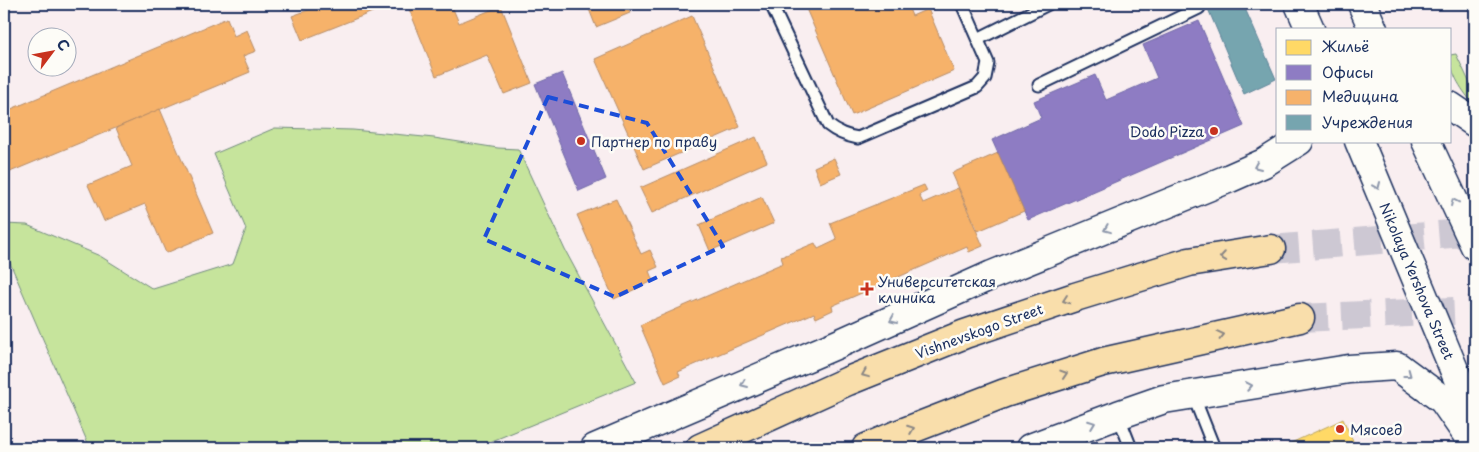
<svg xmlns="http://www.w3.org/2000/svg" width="1479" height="452" font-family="'Playpen Sans',sans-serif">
	<rect width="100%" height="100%" fill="#f9eef0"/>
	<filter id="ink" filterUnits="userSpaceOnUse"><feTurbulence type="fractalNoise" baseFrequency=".02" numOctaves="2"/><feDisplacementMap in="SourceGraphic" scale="10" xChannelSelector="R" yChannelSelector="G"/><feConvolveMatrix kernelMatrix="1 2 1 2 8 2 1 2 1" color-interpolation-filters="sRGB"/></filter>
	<g filter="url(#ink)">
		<g fill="#c6e49c" stroke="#708a7d">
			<path d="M1456,54L1475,94V106C1463,92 1450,74 1450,55Z"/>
			<path d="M275,128L353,130L434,138L498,148L518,149L565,250L636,382L475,448H90L4,249V224L27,225L100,256L153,289L233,264L246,229L214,154Z"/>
		</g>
		<path fill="#ffd966" stroke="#bba664" d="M1343,419L1356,448H1280L1337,422Z"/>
		<g fill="#8e7cc3" stroke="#6c65a5">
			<path d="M1199,21L1244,126L1028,220L992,140L1041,118L1034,101L1095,75L1106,100L1157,78L1143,45Z"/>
			<path d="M562,73L606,179L579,191L535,84Z"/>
		</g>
		<g fill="#f6b26b" stroke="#b48b67">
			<path d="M309,4H384L385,7L302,40L292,16L311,9Z"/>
			<path d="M407,4H451L459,23L501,6L532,83L504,94L487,55L436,76Z"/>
			<path d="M587,4H626L630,13L596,27Z"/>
			<path d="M804,4H907L912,16L928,9L954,71L852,115Z"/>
			<path d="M692,16L740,127L644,169L595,59Z"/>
			<path d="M227,18L234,36L247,30L256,51L243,56L250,72L10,172L4,156V112Z"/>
			<path d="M160,109L213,233L166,253L145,204L104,221L88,185L132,166L116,128Z"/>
			<path d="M756,137L767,162L652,213L640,188Z"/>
			<path d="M998,153L1024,211L978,231L952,173Z"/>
			<path d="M834,158L841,174L820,183L814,167Z"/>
			<path d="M924,185L927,191L919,195L923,203L958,188L983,246L969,252L967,247L832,306L833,310L816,318L814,313L678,372L680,376L665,383L640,325L783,263L781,257L815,243L818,249L837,240L830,223Z"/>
			<path d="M762,197L774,223L710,251L699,225Z"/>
			<path d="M616,199L641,254L650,250L658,267L649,271L653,281L614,299L577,215Z"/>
		</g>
		<path fill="#76a5af" stroke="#5b8297" d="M1206,4H1243L1276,79L1244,94Z"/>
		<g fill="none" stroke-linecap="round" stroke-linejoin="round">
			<g stroke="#cdc8d3" stroke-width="28" stroke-dasharray="28 14" stroke-linecap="butt">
				<path d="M1271,249L1475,232"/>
				<path d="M1300,318L1475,310"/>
			</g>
			<g stroke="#1b2f5e" stroke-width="15">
				<g id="service">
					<path d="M771,4L828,125C838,133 846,136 858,138L977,87L985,78L988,63L962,4"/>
					<path d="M978,39L1048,4"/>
					<path d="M1039,85L1199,8"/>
					<path d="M1193,395L1214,448"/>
					<path d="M1118,415L1131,448"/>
				</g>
			</g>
			<g stroke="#1b2f5e" stroke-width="31">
				<g id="secondary">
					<path d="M1299,4L1310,29"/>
					<path d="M1362,4L1373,29"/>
					<path d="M1450,106L1475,123"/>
					<path d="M1359,141L1475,420"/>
					<path d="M1426,141L1475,246"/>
					<path d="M595,448L838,344L992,275L1230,178L1264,163L1299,141"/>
					<path d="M1030,448L1118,415L1164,399L1349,369L1397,366L1443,400L1475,446"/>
				</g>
			</g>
			<g stroke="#1b2f5e" stroke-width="31">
				<g id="primary">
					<path d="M700,448L848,381L965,334L1075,297L1189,262L1271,249"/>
					<path d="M866,448L899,434L1005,393L1103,362L1300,318"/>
				</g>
			</g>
			<use href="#service" stroke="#fdfcf7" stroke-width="11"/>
			<use href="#secondary" stroke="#fdfcf7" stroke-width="28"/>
			<use href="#primary" stroke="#f9deab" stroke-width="28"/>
		</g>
		<defs><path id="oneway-chevron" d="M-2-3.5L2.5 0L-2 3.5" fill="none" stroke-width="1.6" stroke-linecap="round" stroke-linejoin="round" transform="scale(1.25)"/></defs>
		<g stroke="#8c96aa">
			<use href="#oneway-chevron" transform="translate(1257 166) rotate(156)"/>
			<use href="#oneway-chevron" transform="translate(1377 186) rotate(67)"/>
			<use href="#oneway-chevron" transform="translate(1454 202) rotate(-115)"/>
			<use href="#oneway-chevron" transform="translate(1107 229) rotate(158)"/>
			<use href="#oneway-chevron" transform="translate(893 320) rotate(156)"/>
			<use href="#oneway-chevron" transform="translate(1408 374) rotate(37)"/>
			<use href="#oneway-chevron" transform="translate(744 384) rotate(157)"/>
			<use href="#oneway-chevron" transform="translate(1249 386) rotate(-10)"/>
			<use href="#oneway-chevron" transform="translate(1092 424) rotate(-21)"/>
		</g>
		<g stroke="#8a8684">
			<use href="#oneway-chevron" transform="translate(1223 257) rotate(171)"/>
			<use href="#oneway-chevron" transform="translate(1066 300) rotate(161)"/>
			<use href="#oneway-chevron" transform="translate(1221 335) rotate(-13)"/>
			<use href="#oneway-chevron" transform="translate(865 374) rotate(158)"/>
			<use href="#oneway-chevron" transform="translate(1064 374) rotate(-18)"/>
			<use href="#oneway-chevron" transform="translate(911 429) rotate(-21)"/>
		</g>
	</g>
	<path fill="none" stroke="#1d4ed8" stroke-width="4" stroke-dasharray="10 6" stroke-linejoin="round" d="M548,97L647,123L723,246L615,297L484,239Z"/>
	<g fill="#c8321e" stroke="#fdfcf7" stroke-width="2">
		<circle cx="1214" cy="131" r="5"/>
		<circle cx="581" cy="141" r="5"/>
		<path d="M864.5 281.5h5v5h5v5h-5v5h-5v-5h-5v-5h5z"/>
		<circle cx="1340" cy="429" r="5"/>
	</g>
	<g text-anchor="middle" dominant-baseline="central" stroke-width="5" stroke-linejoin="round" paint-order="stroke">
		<g font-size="14" fill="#1b2f5e" stroke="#fdfcf7" text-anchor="start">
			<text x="1204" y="131" text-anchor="end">Dodo Pizza</text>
			<text x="591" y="141">Партнер по праву</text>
			<text x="878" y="281">Университетская<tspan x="878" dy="16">клиника</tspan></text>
			<text x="1350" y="429">Мясоед</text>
		</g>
		<g font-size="14" fill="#1b2f5e" stroke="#fdfcf7">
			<text transform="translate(1417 281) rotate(67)">Nikolaya Yershova Street</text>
			<text transform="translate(979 331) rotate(-20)">Vishnevskogo Street</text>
		</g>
	</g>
	<rect width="1479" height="452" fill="none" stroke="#fdfcf7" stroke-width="20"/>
	<rect x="10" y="10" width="1459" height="432" fill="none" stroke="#1b2f5e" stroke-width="2" filter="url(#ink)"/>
	<rect x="1276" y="28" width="175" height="115" fill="#fdfcf7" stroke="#a3aaba"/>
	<rect x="1286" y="40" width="25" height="15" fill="#ffd966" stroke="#a3aaba"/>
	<text x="1322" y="52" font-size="15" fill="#1b2f5e">Жильё</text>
	<rect x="1286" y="65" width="25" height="15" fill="#8e7cc3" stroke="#a3aaba"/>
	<text x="1322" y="78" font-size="15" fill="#1b2f5e">Офисы</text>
	<rect x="1286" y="90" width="25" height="15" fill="#f6b26b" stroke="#a3aaba"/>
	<text x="1322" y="102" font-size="15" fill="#1b2f5e">Медицина</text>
	<rect x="1286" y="115" width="25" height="15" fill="#76a5af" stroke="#a3aaba"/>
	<text x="1322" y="128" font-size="15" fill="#1b2f5e">Учреждения</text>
	<g transform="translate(52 52) rotate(58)"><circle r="24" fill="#fdfcf7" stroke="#a3aaba"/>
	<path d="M0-4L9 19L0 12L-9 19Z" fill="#c8321e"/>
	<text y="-8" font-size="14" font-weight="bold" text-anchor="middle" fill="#1b2f5e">С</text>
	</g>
</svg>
